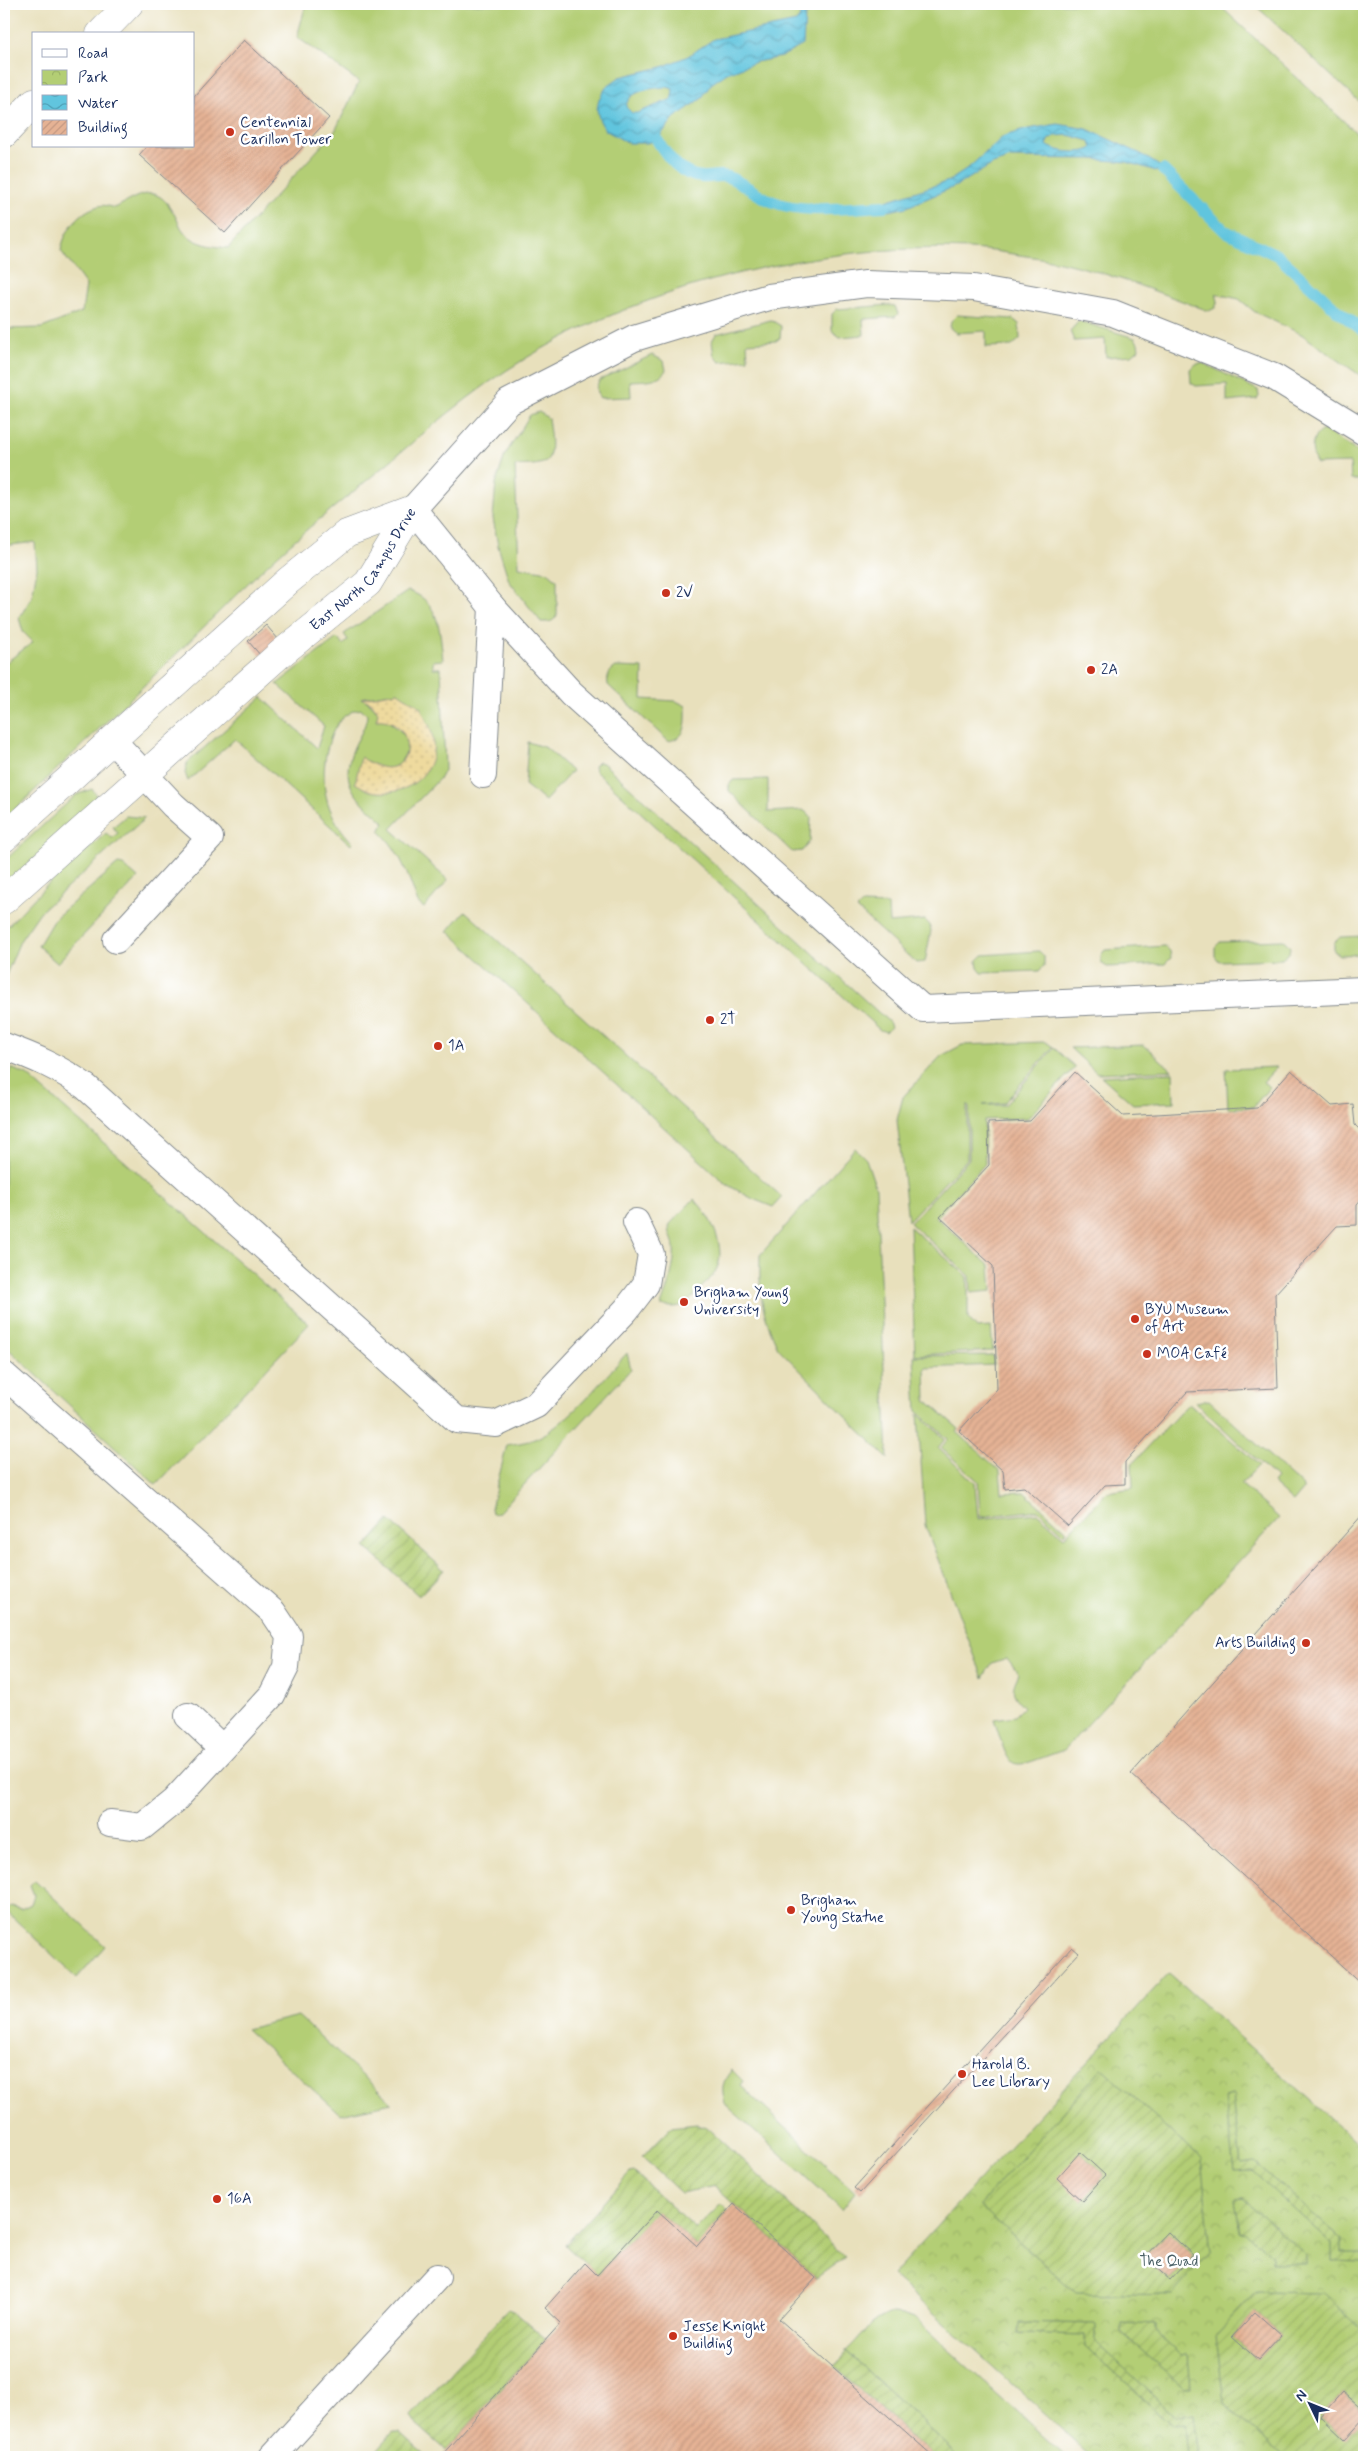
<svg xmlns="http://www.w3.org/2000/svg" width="1368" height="2461" font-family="Mynerve,sans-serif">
	<defs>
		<pattern id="sand-dots" width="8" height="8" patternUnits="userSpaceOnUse" patternTransform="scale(1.25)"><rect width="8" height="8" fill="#eeda9e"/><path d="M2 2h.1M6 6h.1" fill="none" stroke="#ccbb8a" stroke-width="1.8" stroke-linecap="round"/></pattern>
		<pattern id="park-crowns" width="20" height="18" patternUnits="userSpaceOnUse" patternTransform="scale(1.25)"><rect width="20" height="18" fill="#b3ce74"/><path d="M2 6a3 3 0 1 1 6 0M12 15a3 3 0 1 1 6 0" fill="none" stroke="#99b167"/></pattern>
		<pattern id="garden-furrows" width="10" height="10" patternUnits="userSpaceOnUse" patternTransform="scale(1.25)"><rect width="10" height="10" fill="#b3ce74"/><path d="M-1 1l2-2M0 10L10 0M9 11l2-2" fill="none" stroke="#99b167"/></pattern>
		<pattern id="water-waves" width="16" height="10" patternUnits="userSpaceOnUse" patternTransform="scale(1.25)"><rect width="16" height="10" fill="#61c5de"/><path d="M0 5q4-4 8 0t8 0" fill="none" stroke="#4fa0b7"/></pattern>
		<pattern id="building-hatch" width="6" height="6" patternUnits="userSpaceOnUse" patternTransform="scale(1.25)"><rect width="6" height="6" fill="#e5b294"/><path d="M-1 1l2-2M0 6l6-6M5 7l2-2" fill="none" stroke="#c49982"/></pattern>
	</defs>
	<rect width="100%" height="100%" fill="#fff"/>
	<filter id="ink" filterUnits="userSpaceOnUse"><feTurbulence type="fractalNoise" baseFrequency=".02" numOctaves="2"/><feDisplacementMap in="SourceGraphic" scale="10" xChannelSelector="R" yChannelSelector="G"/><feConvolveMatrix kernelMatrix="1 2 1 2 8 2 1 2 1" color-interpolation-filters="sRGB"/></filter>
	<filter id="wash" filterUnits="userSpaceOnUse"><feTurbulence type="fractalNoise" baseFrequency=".0096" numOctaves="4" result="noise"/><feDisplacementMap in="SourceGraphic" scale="20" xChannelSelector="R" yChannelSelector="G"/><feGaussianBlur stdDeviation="1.12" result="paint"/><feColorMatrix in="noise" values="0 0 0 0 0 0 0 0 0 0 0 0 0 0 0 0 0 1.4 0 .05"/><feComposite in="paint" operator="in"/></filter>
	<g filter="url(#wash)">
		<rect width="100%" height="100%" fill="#e8e0bc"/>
		<g fill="#b3ce74" stroke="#677e69" fill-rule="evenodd">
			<path d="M306,4H1218L1364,140V378L1301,334L1255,312L1239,299L1216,294L1218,301L1215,308L1209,311C1154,291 1098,268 1040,258C1017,255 993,250 970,249C823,243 655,282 528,357C471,391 422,435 371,477C344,500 316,521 289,545C247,582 208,624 167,663C113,716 58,768 4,820V664L33,642L23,632L19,618L32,597L37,568L35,542L4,546V329L42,328L82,312L86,285L61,251C64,231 79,211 99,206C104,204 110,207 115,208C139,195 156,182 173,212C177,218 180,228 185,233C197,245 212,246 228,248L335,131L359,82L297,37Z"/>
			<path d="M1254,4H1364V106Z"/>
			<path d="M889,305L895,306L898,314L895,317L863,319L864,335L840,337L832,331V314L837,309Z"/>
			<path d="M957,315L1013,319L1019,324L1020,339L1012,346L986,347V331L956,333L950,328L951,321Z"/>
			<path d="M771,320L781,326L780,338L776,341L747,343L748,359L720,362L714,356L712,341L716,334Z"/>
			<path d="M1079,321L1135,338L1138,343L1139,349L1132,355L1106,357L1105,339L1074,341L1070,331Z"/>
			<path d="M652,355L664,361L666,370C658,382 644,380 630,381L631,397L600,398C595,391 595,387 600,380Z"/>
			<path d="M1203,363L1258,390L1259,397L1257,399L1227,402V384L1196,386L1191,383L1190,369L1196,364Z"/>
			<path d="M539,412L548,418C549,429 556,458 543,463C535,466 524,465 515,466L519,567L548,572L557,580V615C553,623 549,622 541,622L509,581L498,546L493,518L496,483L505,455L530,415Z"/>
			<path d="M1324,430L1364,456V480H1351L1350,463L1317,464C1309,453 1311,434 1324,430Z"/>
			<path d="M408,591C440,600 440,632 443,660L433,661V668H441L445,768L440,778L391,829L448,880L424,908L418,903C408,876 401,851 379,831L385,823C359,799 337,786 354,747C359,736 366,727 367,715L362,709C327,711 320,770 326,796C330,814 340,830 353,843L351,845L235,739L188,781L185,773L187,763L262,697L317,748L324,726L277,684L337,638L343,645L348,640L344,634ZM398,692L426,771L355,783L375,767C384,769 393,770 400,762C421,736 393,728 379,713C370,704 373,704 361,698Z"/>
			<path d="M616,667L643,668L642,699L676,701L686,706C686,723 688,738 668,741L608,685C607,676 608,672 616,667Z"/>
			<path d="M528,742L546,748L572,771L545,801L525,785Z"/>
			<path d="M598,762L603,763L889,1022L891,1027L886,1032L880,1030L595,771L594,766Z"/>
			<path d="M768,779V812L803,810L811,816L810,841L802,851L792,852L729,791V785L733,780Z"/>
			<path d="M92,789L96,794L97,801L4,887V861L76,795Z"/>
			<path d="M126,816L145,818L40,912L20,941L4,980V930L44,888L106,833L112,838L118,833L113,827Z"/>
			<path d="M118,864L123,865L138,878L57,963L38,946L54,919Z"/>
			<path d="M862,904L888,905L889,923L925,920L930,925L931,931L925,962L916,963L857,909Z"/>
			<path d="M465,911L782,1197L773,1207L753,1199L726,1184L448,931Z"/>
			<path d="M1364,936V954L1339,955L1334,951V943L1340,937Z"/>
			<path d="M1284,940L1290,947L1289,953L1282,959L1219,961L1215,956V947L1220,942Z"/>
			<path d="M1165,946L1170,951L1171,958L1165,964L1107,967L1101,963V955L1105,950Z"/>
			<path d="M1039,951L1044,956V966L1039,971L982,973L978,968L977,961L983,955Z"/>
			<path d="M1046,1042L1053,1047L1004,1103L983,1105H1005L1054,1048L1075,1067L1028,1118L984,1120L985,1164L936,1217L990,1266L992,1291L971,1293L970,1276L910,1223L969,1159V1106H967V1159L908,1221L897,1120L903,1097L941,1056L962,1045Z"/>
			<path d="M1144,1045L1172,1070L1097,1073L1070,1048Z"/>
			<path d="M1277,1067L1263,1082L1270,1087L1253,1107L1228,1108L1226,1069Z"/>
			<path d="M11,1068L27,1075L309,1324L156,1485L4,1345V1095Z"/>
			<path d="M1173,1072L1174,1102L1133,1104L1101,1076Z"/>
			<path d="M855,1148L866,1159L876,1188L888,1459L778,1348C761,1311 759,1295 760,1255Z"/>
			<path d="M694,1199C710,1214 729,1250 715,1272C712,1278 705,1284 700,1289C686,1305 683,1309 661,1306C667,1288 676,1266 674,1247C673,1238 667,1232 670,1224Z"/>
			<path d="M910,1227L968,1277V1318L977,1328L991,1327L993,1351L915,1355Z"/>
			<path d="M627,1353L631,1369L498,1513L492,1514L491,1508L507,1445C519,1443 530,1442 541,1436C570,1421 604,1378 627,1353Z"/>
			<path d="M993,1355L994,1365L925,1368L926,1400L959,1429L957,1432L1000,1471L1002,1493L1024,1492L1067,1531L1064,1534L1038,1510L980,1517L978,1481L941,1448L948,1439L917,1411L914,1356Z"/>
			<path d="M1209,1400L1303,1487V1490L1293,1502L1272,1483L1276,1478L1195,1402Z"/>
			<path d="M1189,1403L1259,1465L1241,1484L1279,1518L1064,1750C1008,1769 1012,1777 994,1719L1015,1716L1024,1707C1012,1694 1010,1691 1019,1674L1007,1658L992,1663L983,1678L925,1525L918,1414L945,1439L938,1448L975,1483L978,1519L1037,1513L1064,1537L1107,1492L1133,1488L1132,1464Z"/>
			<path d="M35,1880L105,1946L77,1978L6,1911L11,1906L21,1909L31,1904L34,1895L30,1885Z"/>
			<path d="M298,2016L392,2103L340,2114L246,2029Z"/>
			<path d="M732,2070L743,2081L740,2085L855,2192L842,2209L725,2104C721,2089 722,2081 732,2070Z"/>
			<path d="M893,2313L903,2314L914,2318L1066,2457H960L846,2351C862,2337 870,2319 893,2313Z"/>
		</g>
		<path fill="url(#sand-dots)" stroke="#84847e" d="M398,692C404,697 414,701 420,707C423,711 425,717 427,721C447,759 418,797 376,792C369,792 361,786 355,783L361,757C415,796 422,716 376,720L378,712L372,703L361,698Z"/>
		<path fill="url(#park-crowns)" stroke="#677e69" d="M1169,1973L1364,2149V2457H1092L892,2275Z"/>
		<g fill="url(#garden-furrows)" stroke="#677e69" fill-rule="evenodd">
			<path d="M389,1520L444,1570L419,1596L365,1547Z"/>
			<path d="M1102,2068L1201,2159L1211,2251L1172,2295L1076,2293L979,2205ZM1080,2152L1105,2175L1082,2201ZM1168,2232L1193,2255L1170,2280L1144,2257Z"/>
			<path d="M1233,2096L1241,2164L1255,2162L1342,2240V2253H1364V2262L1332,2261V2244L1252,2171L1234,2172L1225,2098Z"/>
			<path d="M697,2124L707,2127L721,2140L845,2257L816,2278L715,2186L681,2193L642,2157L671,2127Z"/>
			<path d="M634,2172L696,2229L721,2204L728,2211L697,2246L657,2210L597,2275L565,2245L630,2173Z"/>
			<path d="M1243,2198L1306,2255V2263H1272V2256L1245,2232L1240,2233L1235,2199Z"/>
			<path d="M1256,2292L1323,2293L1364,2331V2410L1343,2392L1321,2417L1345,2440L1364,2419V2446L1354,2457H1284L1224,2403L1216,2335ZM1255,2312L1281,2335L1258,2360L1232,2337Z"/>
			<path d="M508,2309L514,2311L546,2339L446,2450L414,2422L411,2416Z"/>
			<path d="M1019,2322L1096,2324V2342L1177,2417L1194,2414L1199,2457H1188L1185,2425L1173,2426L1085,2346V2335L1018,2333Z"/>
			<path d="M1121,2323L1155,2325V2331L1181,2355L1188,2354L1191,2388H1184L1121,2332Z"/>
			<path d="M846,2351L960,2457H934L834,2366Z"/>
			<path d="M393,2432H399L427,2457H371Z"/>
		</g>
		<g fill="url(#water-waves)" stroke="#3e7a9e" fill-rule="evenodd">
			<path d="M796,4H822L821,9L817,12L805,15L803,45L781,57L756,62L727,73L711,84L701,99L674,118L657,140L647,143H628L605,130L599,119L597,109L599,99L607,86L620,77L662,67L688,56L714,39L796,22L800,17ZM667,87L673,89L672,99L637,113H632L626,107C628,90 653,88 667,87Z"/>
			<path d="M1058,124L1087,129L1141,154L1167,171L1175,182L1156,171L1127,162L1091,159L1011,158L993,164L956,186L907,207L889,211L870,206L949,181L966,170L1004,136L1028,129ZM1068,135L1090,141L1092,148C1083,155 1055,152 1047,145L1048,140L1055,136Z"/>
		</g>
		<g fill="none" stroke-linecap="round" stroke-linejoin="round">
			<g stroke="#61c5de" stroke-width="12">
				<path d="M657,140C667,156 681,176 702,177C711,178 719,174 728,177C744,183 756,195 771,201C805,215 849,207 885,206"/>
				<path d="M1163,170L1225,231L1277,255L1338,311L1364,331"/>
			</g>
		</g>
		<g id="blocks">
			<g fill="url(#building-hatch)">
				<path d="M244,40L329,118L225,233L139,155L147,146H194V96Z"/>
				<path d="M266,625L279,640L261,656L248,641Z"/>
				<path d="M1291,1070L1332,1106L1353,1104L1355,1125L1364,1134V1196L1357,1204V1225L1337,1226L1275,1294L1278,1388L1187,1392L1125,1462V1484L1105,1485L1068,1526L1024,1487L1005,1489L1003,1471L959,1431L997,1389L993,1266L940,1217L989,1165L988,1123L1030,1121L1075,1072L1123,1116L1257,1108Z"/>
				<path d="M1364,1513V1986L1131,1774Z"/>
				<path d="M1072,1947L1079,1953L860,2193L854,2188Z"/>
				<path d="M1080,2152L1105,2175L1082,2201L1057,2178Z"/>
				<path d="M734,2204L816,2278L779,2319L934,2457H440L561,2323L545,2308L585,2263L597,2275L657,2210L697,2246Z"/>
				<path d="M1168,2232L1193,2255L1170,2280L1144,2257Z"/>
				<path d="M1255,2312L1281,2335L1258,2360L1232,2337Z"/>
				<path d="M1343,2392L1364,2410V2419L1345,2440L1321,2417Z"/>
			</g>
		</g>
	</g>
	<g filter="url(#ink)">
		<use href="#blocks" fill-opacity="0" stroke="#82888d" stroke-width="1"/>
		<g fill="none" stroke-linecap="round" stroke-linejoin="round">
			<g stroke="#82888d" stroke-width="28">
				<g id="service">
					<path d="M1364,432L1274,377L1113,313L974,288L866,284L769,297L634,338L509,402L413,509L492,607L571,693L923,1009L1364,990"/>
					<path d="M112,740L173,805L210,838L116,940"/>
					<path d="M483,775L492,607"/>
					<path d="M4,1046C34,1057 60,1068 86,1087L457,1420L496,1424L536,1405L626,1310L646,1284L651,1254L636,1222"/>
					<path d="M4,1375L273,1612L289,1636L286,1667L272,1695L174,1801L142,1827L110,1823"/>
					<path d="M188,1716L222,1748"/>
					<path d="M272,2457L437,2277"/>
				</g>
			</g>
			<g stroke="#82888d" stroke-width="29">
				<g id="minor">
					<path d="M100,34L129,4"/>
					<path d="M4,134L34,102"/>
				</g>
			</g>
			<g stroke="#82888d" stroke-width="29">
				<g id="tertiary">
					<path d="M4,838L288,581L346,534L413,509"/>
					<path id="s1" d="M4,900L279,655L368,583L413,509"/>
				</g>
			</g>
			<use href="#service" stroke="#fff" stroke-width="26"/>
			<use href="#minor" stroke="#fff" stroke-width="28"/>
			<use href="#tertiary" stroke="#fff" stroke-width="28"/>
		</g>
	</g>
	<g fill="#c8321e" stroke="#fff" stroke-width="2">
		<circle cx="230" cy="132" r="5"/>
		<circle cx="666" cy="593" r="5"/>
		<circle cx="1091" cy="670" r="5"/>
		<circle cx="710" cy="1020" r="5"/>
		<circle cx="438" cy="1046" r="5"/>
		<circle cx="684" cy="1302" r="5"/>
		<circle cx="1135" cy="1319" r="5"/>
		<circle cx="1147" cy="1354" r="5"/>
		<circle cx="1306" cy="1643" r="5"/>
		<circle cx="791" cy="1910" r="5"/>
		<circle cx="962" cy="2074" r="5"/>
		<circle cx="217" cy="2199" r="5"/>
		<circle cx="673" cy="2336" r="5"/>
	</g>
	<g text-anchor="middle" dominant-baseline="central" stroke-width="5" stroke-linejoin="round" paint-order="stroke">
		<g font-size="15" fill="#1b2f5e" stroke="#fff" text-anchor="start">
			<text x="240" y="123">Centennial<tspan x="240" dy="17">Carillon Tower</tspan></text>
			<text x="676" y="593">2V</text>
			<text x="1101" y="670">2A</text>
			<text x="720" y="1020">2T</text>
			<text x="448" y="1046">1A</text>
			<text x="694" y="1293">Brigham Young<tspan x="694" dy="17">University</tspan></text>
			<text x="1145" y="1310">BYU Museum<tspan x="1145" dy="17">of Art</tspan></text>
			<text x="1157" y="1354">MOA Café</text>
			<text x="1296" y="1643" text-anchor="end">Arts Building</text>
			<text x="801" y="1901">Brigham<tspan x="801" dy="17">Young Statue</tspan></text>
			<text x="972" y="2065">Harold B.<tspan x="972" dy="17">Lee Library</tspan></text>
			<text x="227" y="2199">16A</text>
			<text x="683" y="2327">Jesse Knight<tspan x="683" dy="17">Building</tspan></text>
		</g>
		<g font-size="15" fill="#1b2f5e" stroke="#fff">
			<text stroke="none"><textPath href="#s1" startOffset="490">East North Campus Drive</textPath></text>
		</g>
		<g font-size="15" fill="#495f65" stroke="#fff">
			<text x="1169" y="2262">The Quad</text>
		</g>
	</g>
	<rect width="1368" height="2461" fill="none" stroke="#fff" stroke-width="20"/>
	<rect x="32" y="32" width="162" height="115" fill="#ffffff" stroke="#a4acbf"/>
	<rect x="42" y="49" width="25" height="8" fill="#ffffff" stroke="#a4acbf"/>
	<text x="78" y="58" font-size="15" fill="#1b2f5e">Road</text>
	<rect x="42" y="70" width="25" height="15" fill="url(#park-crowns)" stroke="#a4acbf"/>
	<text x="78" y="82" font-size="15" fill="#1b2f5e">Park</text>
	<rect x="42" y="95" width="25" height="15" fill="url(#water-waves)" stroke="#a4acbf"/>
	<text x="78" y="108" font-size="15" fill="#1b2f5e">Water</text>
	<rect x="42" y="120" width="25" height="15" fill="url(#building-hatch)" stroke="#a4acbf"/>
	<text x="78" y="132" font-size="15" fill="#1b2f5e">Building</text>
	<g transform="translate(1310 2404) rotate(313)" stroke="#ffffff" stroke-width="4" paint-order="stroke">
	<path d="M0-4L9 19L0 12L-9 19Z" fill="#1b2f5e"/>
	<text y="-8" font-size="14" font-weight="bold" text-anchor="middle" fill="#1b2f5e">N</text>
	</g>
</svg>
